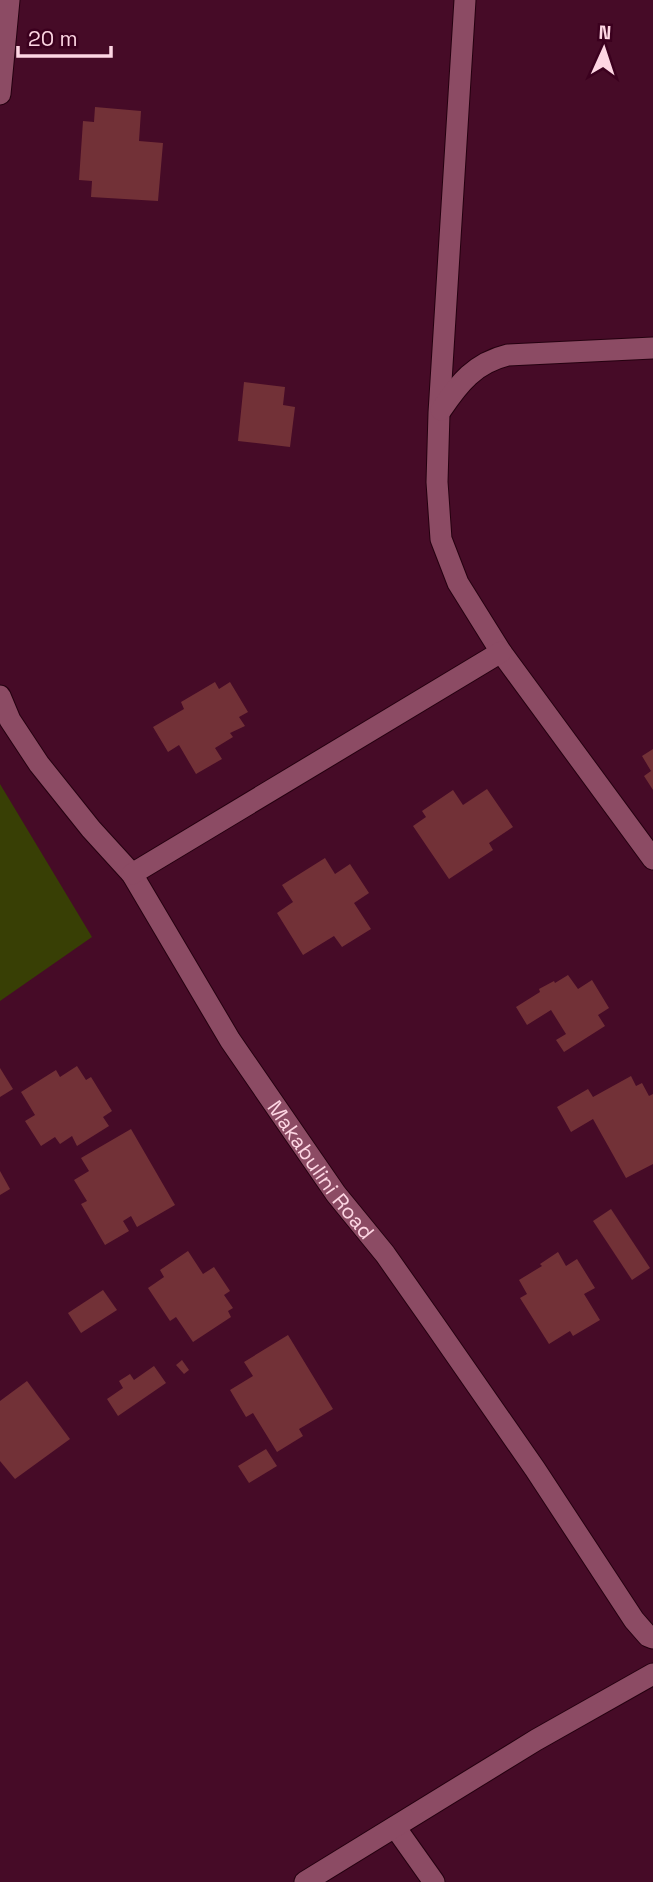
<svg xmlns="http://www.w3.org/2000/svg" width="653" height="1882" font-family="'Space Grotesk',sans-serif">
	<rect width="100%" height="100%" fill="#460b27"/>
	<path fill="#383f05" d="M0,784L92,937L0,1001Z"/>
	<g fill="#723137">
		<path d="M95,107L141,111L139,141L163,143L158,201L91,197L92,181L79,180L83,121L94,122Z"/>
		<path d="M244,382L285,387L283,405L295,407L290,447L238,441Z"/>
		<path d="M215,682L219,689L230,682L248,712L239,717L245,726L230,733L233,737L215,748L222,759L196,774L179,745L168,752L153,727L184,709L181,702Z"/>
		<path d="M653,749V790L644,776L651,771L642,756Z"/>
		<path d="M487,789L513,827L489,843L493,850L449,879L413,826L426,817L422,811L453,790L463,805Z"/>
		<path d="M325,858L335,874L350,864L369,893L354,903L371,929L342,947L334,936L303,955L277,913L293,902L282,885Z"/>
		<path d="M568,975L578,989L592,980L609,1008L598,1015L605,1026L564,1052L556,1040L566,1034L551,1010L527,1025L516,1007L540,992L539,989L554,981L555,983Z"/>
		<path d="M77,1066L86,1080L91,1077L112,1111L103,1117L109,1126L77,1146L72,1136L60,1144L55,1137L41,1146L25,1121L35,1115L21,1092L56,1070L60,1077Z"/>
		<path d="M0,1068L13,1089L0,1097Z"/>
		<path d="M631,1076L636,1086L642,1083L649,1096L653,1094V1164L626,1178L593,1119L571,1132L557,1107L588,1089L593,1097Z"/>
		<path d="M131,1129L175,1205L137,1227L131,1216L123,1221L129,1231L105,1245L81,1204L87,1201L74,1180L89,1171L81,1158Z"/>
		<path d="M0,1171L10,1189L0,1195Z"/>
		<path d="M611,1209L650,1268L632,1280L593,1221Z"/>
		<path d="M188,1251L203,1274L214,1267L230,1291L224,1295L233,1308L228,1311L231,1317L193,1342L176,1317L170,1321L148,1288L164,1277L160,1270Z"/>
		<path d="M558,1252L566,1266L577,1259L595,1288L584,1294L600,1320L573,1336L570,1331L549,1344L520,1298L527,1294L519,1280L542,1266L540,1264Z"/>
		<path d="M103,1290L117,1310L81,1333L68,1313Z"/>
		<path d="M288,1335L333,1409L299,1429L303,1436L277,1452L253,1413L246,1417L230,1390L253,1376L244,1362Z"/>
		<path d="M182,1360L189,1370L184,1374L176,1365Z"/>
		<path d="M154,1366L166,1383L118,1416L107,1399L123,1388L119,1381L130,1374L134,1380Z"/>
		<path d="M27,1381L70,1439L15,1479L0,1461V1401Z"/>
		<path d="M266,1449L277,1466L249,1483L238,1466Z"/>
	</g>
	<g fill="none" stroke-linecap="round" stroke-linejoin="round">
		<g stroke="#250010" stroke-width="23">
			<g id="minor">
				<path d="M465,0L439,413L437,482L441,539L458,583L501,652L653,859"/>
				<path d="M0,94L9,0"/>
				<path d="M441,410C459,383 475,363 508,355L653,348"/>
				<path id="s1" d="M0,696L10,720L39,764L91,829L132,874L230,1040L336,1194L385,1254L437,1328L535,1469L634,1620L648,1636L653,1638"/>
				<path d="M132,874L501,652"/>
				<path d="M395,1827L434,1882"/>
				<path d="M305,1882L536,1740L653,1674"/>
			</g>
		</g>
		<use href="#minor" stroke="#8c4b64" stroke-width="21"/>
	</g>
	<g text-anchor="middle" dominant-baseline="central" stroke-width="5" stroke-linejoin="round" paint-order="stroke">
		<g font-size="21" fill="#fdd6e3" stroke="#3b001e">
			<text stroke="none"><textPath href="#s1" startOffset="574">Makabulini Road</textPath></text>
		</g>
	</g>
	<g transform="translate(604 49) rotate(3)" stroke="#3b001e" stroke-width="5" paint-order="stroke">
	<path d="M0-5L12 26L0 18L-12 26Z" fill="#fdd6e3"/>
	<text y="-10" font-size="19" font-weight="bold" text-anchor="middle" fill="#fdd6e3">N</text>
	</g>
	<path d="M18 46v10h93v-10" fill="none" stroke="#fdd6e3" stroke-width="3.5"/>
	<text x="28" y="46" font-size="21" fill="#fdd6e3" stroke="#3b001e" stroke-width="5" paint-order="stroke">20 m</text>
</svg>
